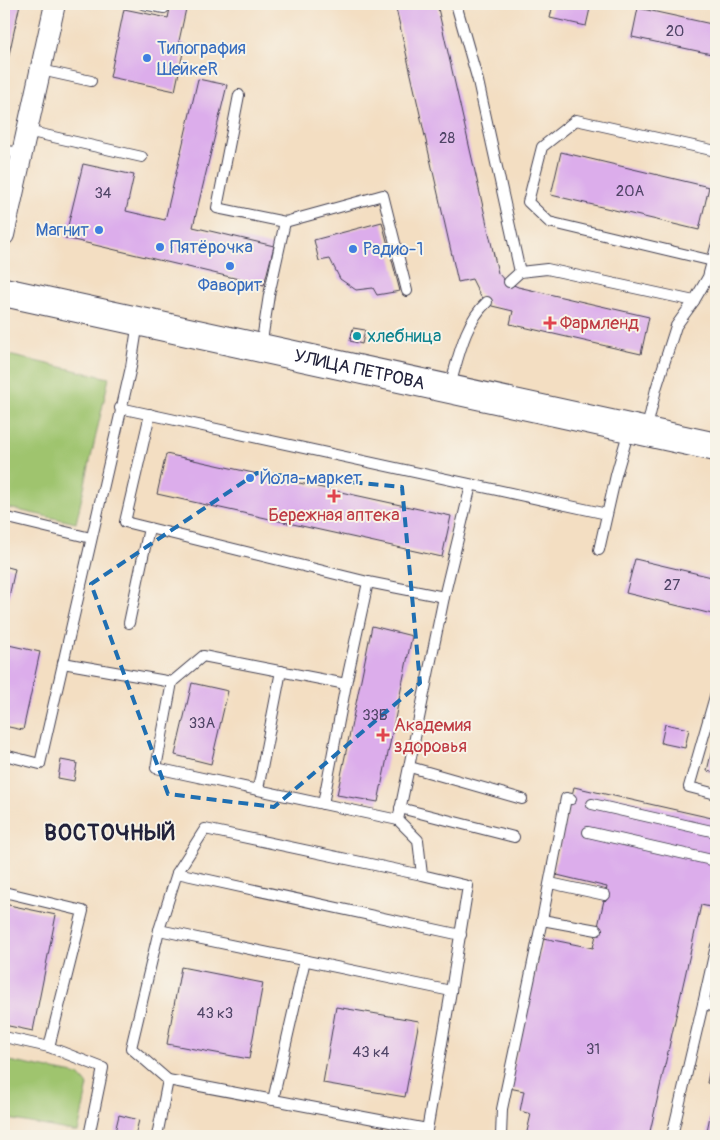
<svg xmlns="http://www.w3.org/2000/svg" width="720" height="1140" font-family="Pangolin,sans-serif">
	<rect width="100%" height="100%" fill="#f7f3e8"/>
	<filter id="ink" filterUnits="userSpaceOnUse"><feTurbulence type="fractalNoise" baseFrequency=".02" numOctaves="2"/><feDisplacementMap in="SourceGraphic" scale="10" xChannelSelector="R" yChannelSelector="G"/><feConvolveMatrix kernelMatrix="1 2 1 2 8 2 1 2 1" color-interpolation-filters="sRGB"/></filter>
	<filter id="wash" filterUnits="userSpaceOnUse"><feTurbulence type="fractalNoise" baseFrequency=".0096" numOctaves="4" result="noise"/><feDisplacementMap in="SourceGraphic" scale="20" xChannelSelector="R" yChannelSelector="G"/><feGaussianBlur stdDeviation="1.12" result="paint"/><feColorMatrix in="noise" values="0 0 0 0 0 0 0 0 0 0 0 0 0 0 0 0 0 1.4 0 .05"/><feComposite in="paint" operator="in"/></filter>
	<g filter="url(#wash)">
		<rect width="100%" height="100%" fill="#f3dec2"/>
		<g fill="#9fc46e" stroke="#607354">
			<path d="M4,354L109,378L76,523L4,507Z"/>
			<path d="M4,1060L79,1075L88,1085L78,1132L4,1118Z"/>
		</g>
		<g id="blocks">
			<g fill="#dcadeb">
				<path d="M4,4H20L5,73H4Z"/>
				<path d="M171,4H187L179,41L185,43L175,91L110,77L124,9L168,18Z"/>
				<path d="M395,4H437L498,273L505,281L518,287L649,317L641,354L510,324L513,311L492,306L481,297L472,279L458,282Z"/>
				<path d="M553,4H591L586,26L550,18Z"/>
				<path d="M638,8L716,25V55L632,37Z"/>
				<path d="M198,79L227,85L193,227L274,246L264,285L65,238L83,164L134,175L126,211L165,220Z"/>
				<path d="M561,152L709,187L699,230L551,195Z"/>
				<path d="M382,222L400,291L377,295L373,288L356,290L340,279L330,259L319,261L314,240Z"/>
				<path d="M353,328L365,330L362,344L350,341Z"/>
				<path d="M166,454L451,516L442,557L157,494Z"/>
				<path d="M635,559L716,578V615L626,593Z"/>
				<path d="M4,566L15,569L6,611L4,610Z"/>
				<path d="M372,626L412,636L378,802L337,795Z"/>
				<path d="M4,644L40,652L23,730L4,726Z"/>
				<path d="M192,683L228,691L211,764L175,755Z"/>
				<path d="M665,724L689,729L685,748L661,743Z"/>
				<path d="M711,754L716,755V773L707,771Z"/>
				<path d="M61,760L77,763L74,781L58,778Z"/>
				<path d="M574,787L716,819V900L715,908L701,905L649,1136H526L531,1114L520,1111L524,1091L509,1088L543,938L593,948L607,887L553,874Z"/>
				<path d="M4,904L56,915L33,1031L4,1025Z"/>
				<path d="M181,967L263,983L249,1059L167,1044Z"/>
				<path d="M336,1007L419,1021L405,1097L323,1083Z"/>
				<path d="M713,1053L716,1054V1085L707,1083Z"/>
				<path d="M715,1091L716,1136H706Z"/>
				<path d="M119,1115L139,1120L135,1136H114Z"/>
			</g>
		</g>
	</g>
	<g filter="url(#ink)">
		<use href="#blocks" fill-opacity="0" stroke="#413e4f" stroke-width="1"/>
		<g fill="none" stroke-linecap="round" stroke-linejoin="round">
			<g stroke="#413e4f" stroke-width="12">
				<g id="service">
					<path d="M143,4L164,8"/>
					<path d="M456,4L478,81L520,272"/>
					<path d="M41,70L91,81"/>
					<path d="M239,95L217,208L285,222L269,295L261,347"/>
					<path d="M27,131L142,157"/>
					<path d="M4,150L22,154"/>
					<path d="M4,166L18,169"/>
					<path d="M285,222L383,195L407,291"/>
					<path d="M713,261L549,222L528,202L542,147L576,120L716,151"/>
					<path d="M509,282L520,272L547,269L694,301L676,326L656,389L646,432"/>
					<path d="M694,301L708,277L716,247"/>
					<path d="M449,389C458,360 464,323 487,302"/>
					<path d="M120,408L607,514"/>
					<path d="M150,414L125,522L368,582L444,597"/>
					<path d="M4,517L91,538"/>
					<path d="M599,550L616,475L629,430"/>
					<path d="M129,623L149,528"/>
					<path d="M63,663L172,682L203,656L346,684L368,582"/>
					<path d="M172,682L156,768L398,820L444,597L471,485"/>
					<path d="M716,693L689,787L716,794"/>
					<path d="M4,755L40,764L131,367L138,322"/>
					<path d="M410,767L522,799"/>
					<path d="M258,789L281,671"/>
					<path d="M323,804L346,684"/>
					<path d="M592,804L716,832"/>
					<path d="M400,808L514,837"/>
					<path d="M398,820L418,840L422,875L468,886L451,991"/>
					<path d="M588,832L716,861"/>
					<path d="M177,873L461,935"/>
					<path d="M550,883L605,895"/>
					<path d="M4,892L83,911L49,1047"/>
					<path d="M542,920L597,930"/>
					<path d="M159,930L177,873L205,829L422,875"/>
					<path d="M703,1004L716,946"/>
					<path d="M4,1037L49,1047L103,1068L89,1136"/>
					<path d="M168,1080L427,1129"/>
					<path d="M273,1100L305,960"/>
					<path d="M157,1136L168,1080L131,1048L159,930L451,991L426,1136"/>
					<path d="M501,1136L502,1109L542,920L566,798L571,799"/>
					<path d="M672,1136L703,1004L716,1007"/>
				</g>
			</g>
			<g stroke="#413e4f" stroke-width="22">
				<path id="minor" d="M4,235L55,4"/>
			</g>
			<g stroke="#413e4f" stroke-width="30">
				<g id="secondary">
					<path id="s1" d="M4,292L716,447"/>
				</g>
			</g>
			<use href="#service" stroke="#fff" stroke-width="10"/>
			<use href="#minor" stroke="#fff" stroke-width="20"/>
			<use href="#secondary" stroke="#fff" stroke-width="28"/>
		</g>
	</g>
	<path fill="none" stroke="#1f6fb2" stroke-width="4" stroke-dasharray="10 6" stroke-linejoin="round" d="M257,473L402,487L420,683L274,807L168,794L91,584Z"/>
	<g fill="#3f7fe0" stroke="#f7f3e8" stroke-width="2">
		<circle cx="147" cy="58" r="5"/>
		<circle cx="99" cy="230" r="5"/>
		<circle cx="160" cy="247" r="5"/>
		<circle cx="353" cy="249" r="5"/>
		<circle cx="230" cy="266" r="5"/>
		<circle cx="250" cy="478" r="5"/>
	</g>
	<g fill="#e0444e" stroke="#f7f3e8" stroke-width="2">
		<path d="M547.5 315.5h5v5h5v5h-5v5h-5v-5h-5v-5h5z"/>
		<path d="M331.5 488.5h5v5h5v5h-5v5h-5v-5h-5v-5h5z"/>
		<path d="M380.5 727.5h5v5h5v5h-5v5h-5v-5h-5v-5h5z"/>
	</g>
	<circle fill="#0f9aa8" stroke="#f7f3e8" stroke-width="2" cx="357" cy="336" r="5"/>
	<g text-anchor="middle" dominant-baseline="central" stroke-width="4" stroke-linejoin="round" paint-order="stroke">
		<g font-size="15" fill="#504567">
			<text x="675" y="31">20</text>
			<text x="447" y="138">28</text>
			<text x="630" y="191">20А</text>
			<text x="103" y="193">34</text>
			<text x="672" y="585">27</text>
			<text x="375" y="715">33Б</text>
			<text x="202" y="723">33А</text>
			<text x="215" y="1013">43 к3</text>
			<text x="593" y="1049">31</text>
			<text x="371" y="1052">43 к4</text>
		</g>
		<g font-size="18" fill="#366cbe" stroke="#f7f3e8" text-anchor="start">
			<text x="157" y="48">Типография<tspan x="157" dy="21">ШейкеR</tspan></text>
			<text x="89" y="230" text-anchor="end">Магнит</text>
			<text x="170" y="247">Пятёрочка</text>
			<text x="363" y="249">Радио-1</text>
			<text x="230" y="285" text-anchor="middle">Фаворит</text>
			<text x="260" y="478">Йола-маркет</text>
		</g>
		<g font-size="18" fill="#be3a42" stroke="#f7f3e8" text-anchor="start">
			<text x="560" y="323">Фармленд</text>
			<text x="334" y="515" text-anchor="middle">Бережная аптека</text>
			<text x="394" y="725">Академия<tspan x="394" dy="21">здоровья</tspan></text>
		</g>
		<g font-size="18" fill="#0d838f" stroke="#f7f3e8" text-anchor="start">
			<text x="367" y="336">хлебница</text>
		</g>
		<g font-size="18" fill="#22223b" stroke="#f7f3e8">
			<text stroke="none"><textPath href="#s1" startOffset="364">УЛИЦА ПЕТРОВА</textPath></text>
		</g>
		<g font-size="22" font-weight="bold" letter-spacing="1" fill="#22223b" stroke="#f7f3e8">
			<text x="110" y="833">ВОСТОЧНЫЙ</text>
		</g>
	</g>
	<rect width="720" height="1140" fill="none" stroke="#f7f3e8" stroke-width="20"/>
</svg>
